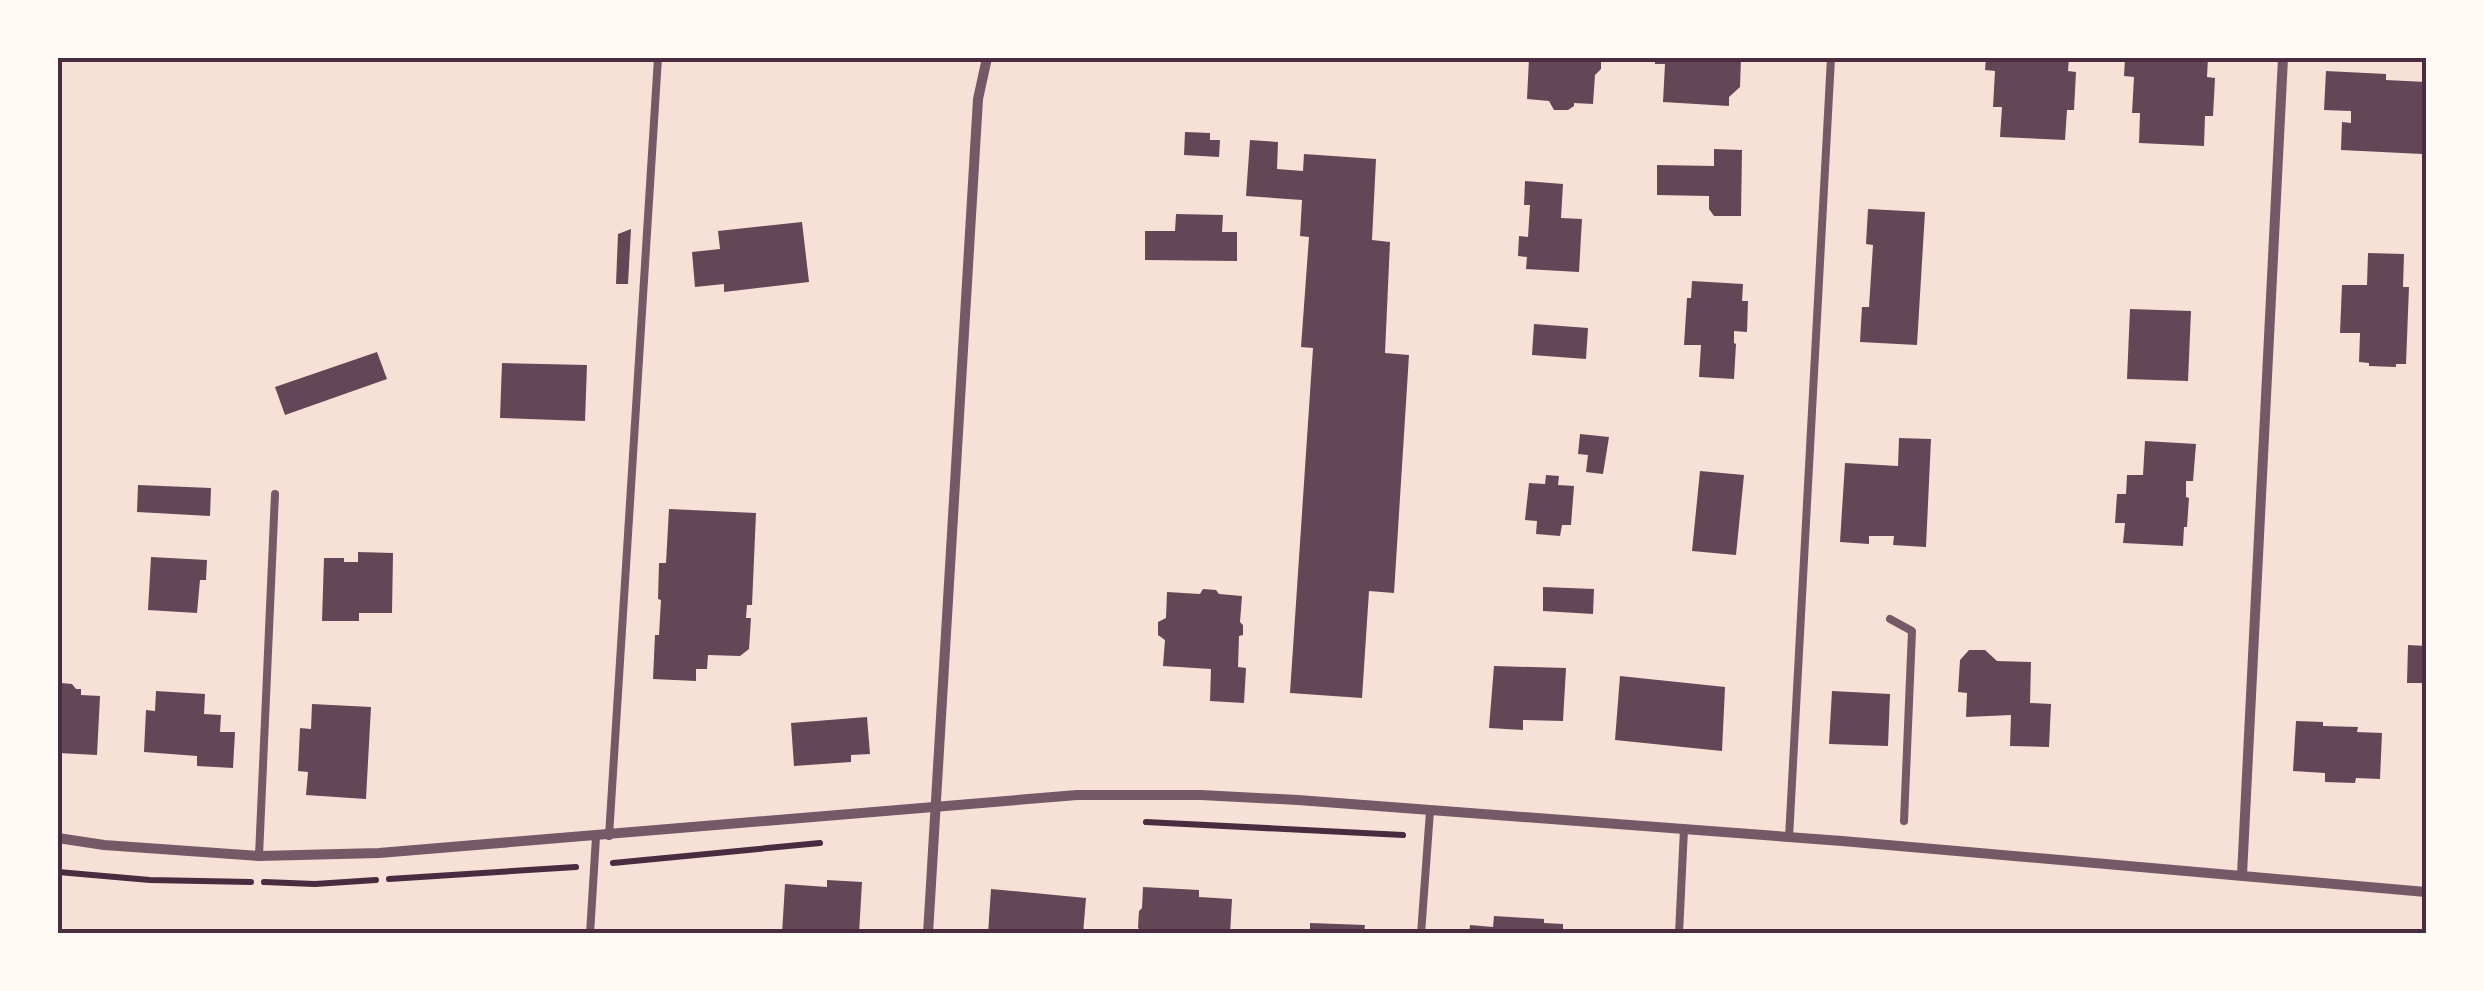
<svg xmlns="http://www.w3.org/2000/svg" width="2484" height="991" font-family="Bitter,serif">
	<rect width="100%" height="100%" fill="#f7e1d7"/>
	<g fill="#644757">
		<path d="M1529,58H1601V69L1595,75L1593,104L1574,103V106L1568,110H1554L1549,101L1527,99Z"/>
		<path d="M1655,58H1741L1740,87L1729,97V106L1663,102L1665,64H1655Z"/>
		<path d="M1986,58H2069L2068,71L2076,72L2074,110H2067L2065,140L2000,137L2002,107H1993L1995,71L1985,70Z"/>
		<path d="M2125,58H2208L2207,77L2215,78L2213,116H2205L2204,146L2139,143L2140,113H2132L2134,77L2124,76Z"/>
		<path d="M2326,71L2386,74V80L2426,82V131L2424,130L2422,154L2341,150L2342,122L2351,123V111L2324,110Z"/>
		<path d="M1185,132L1210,133V140H1220L1219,157L1184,155Z"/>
		<path d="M1250,140L1278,142L1277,169L1303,171L1304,154L1376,159L1372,240L1390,242L1385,353L1409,355L1394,593L1369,591L1362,698L1290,693L1313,348L1301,347L1309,237L1300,236L1302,200L1246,196Z"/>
		<path d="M1714,149L1742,150L1741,216H1714L1709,209V196L1657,195V165L1714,166Z"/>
		<path d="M1525,181L1563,184L1561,218L1582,219L1579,272L1526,269L1527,257L1518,256L1519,236L1528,237L1530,205H1524Z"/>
		<path d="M1868,209L1925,212L1917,345L1860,342L1862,307H1869L1873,245L1866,244Z"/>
		<path d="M1176,214L1223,215L1222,232H1237V261L1145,260V231H1175Z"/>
		<path d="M802,222L809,282L724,292V284L695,287L692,252L720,249L718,231Z"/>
		<path d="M631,229L628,284H616L618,234Z"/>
		<path d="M2368,253L2404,254L2403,287H2409L2406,364H2396V367L2369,366V363L2359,362L2360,333H2340L2342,285H2367Z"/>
		<path d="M1692,281L1743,284L1742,301H1748L1747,332L1734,331V343L1736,344L1734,379L1699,377L1701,345H1684L1687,298H1691Z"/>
		<path d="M2130,309L2191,311L2188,381L2127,379Z"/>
		<path d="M1534,324L1588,328L1586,359L1532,355Z"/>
		<path d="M377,352L387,379L285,415L275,387Z"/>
		<path d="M502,363L587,365L585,421L500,418Z"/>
		<path d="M1580,434L1609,437L1603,474L1586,472L1588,455L1578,454Z"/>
		<path d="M1899,438L1931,439L1926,547L1893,545L1894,536H1869V544L1840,542L1845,463L1898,466Z"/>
		<path d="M2145,441L2196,444L2193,481H2186V497L2189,498L2187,527H2184L2183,546L2123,543L2125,523H2115L2117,494H2126L2127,475H2143Z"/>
		<path d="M1700,471L1744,475L1736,555L1692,551Z"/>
		<path d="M1546,475L1559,476L1558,485L1574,486L1571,525H1562L1560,536L1536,534L1537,521L1525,520L1529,483L1545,484Z"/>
		<path d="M138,485L211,488L210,516L137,512Z"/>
		<path d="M669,509L756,513L752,605H747L746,618H751L749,649L740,656L708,655L707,669H696V681L653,679L655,635H659L661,600L658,599L659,563H666Z"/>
		<path d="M358,552L393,553L392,613H359V621H322L324,558H344V562H358Z"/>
		<path d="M151,557L207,560L206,580H200L197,613L148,610Z"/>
		<path d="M1543,587L1594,589L1593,614L1543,611Z"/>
		<path d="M1203,589L1216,590L1219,594L1242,596L1240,622L1243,625V635L1239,636L1238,667L1246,668L1244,703L1210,701L1211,669L1163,666L1165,640L1158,635V622L1166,618L1167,592L1200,594Z"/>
		<path d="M2408,645L2426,646V683H2407Z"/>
		<path d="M1969,650H1985L1997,661L2031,662L2030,703L2051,704L2049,747L2010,746L2011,715L1966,717L1967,693L1958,692L1960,660Z"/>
		<path d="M1494,666L1566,668L1563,721L1523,720V730L1489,728Z"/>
		<path d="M1620,676L1725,687L1722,751L1615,740Z"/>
		<path d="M61,683L72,684L76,689H81V695L100,696L97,755L58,753V686Z"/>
		<path d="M156,691L205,694L204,714L221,715L220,732H235L233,768L197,766V756L144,752L146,710L155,711Z"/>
		<path d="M1832,691L1890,694L1888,746L1829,744Z"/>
		<path d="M312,704L371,707L366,799L306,795L308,772L298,771L300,728L311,729Z"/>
		<path d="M867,717L870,754L851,755V762L794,766L791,723Z"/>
		<path d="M2296,721L2323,722V726L2358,727L2357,732L2382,733L2380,779L2356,778L2355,783L2325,782V773L2293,771Z"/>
		<path d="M827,880L862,882L859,934H782L785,884L827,887Z"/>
		<path d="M1143,887L1199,890V897L1232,899L1230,934H1141L1138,927L1139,911L1142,908Z"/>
		<path d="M991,889L1086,898L1083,934H988Z"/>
		<path d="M1494,916L1544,919V923L1563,924V934H1469L1470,925L1493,927Z"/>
		<path d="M1310,923L1365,925L1364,934H1310Z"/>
	</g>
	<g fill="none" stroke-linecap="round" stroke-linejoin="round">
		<g stroke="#4a2c40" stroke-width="6">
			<path d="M1146,822L1403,835"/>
			<path d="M613,863L820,843"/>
			<path d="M58,872L150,880L251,882"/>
			<path d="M389,879L576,867"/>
			<path d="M264,882L315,884L376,880"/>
		</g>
		<g stroke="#755966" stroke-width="8">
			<path d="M1890,619L1912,631L1904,821"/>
			<path d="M609,836L658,58"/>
			<path d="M1789,838L1831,58"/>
			<path d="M259,856L275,494"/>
			<path d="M590,934L596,837"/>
			<path d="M1421,934L1430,811"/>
			<path d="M1679,934L1684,829"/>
		</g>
		<g stroke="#755966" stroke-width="10">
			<path d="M58,838L104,845L259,856L379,853L1077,795H1201L1298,800L1842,841L2426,892"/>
			<path d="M2242,875L2283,58"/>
			<path d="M928,934L978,99L987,58"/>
		</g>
	</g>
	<rect width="2484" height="991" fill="none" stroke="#fffaf5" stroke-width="120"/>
	<rect x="60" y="60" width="2364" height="871" fill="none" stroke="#4a2c40" stroke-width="4"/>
</svg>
